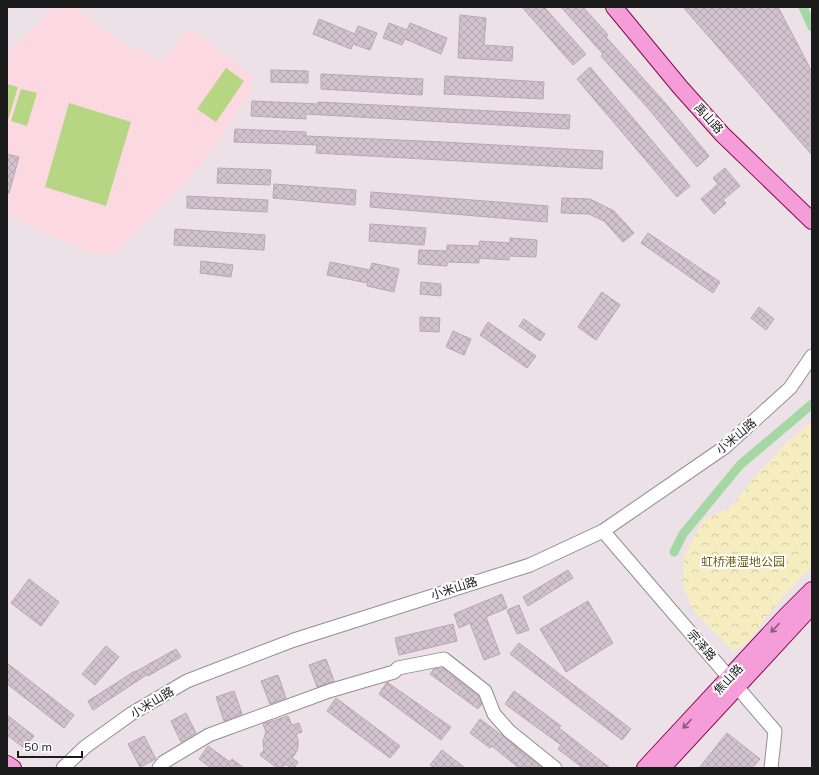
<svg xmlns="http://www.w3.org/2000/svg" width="819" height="775" font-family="Mulish,'Noto Sans SC',sans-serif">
	<defs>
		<pattern id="park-crowns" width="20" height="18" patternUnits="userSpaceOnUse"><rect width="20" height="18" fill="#f5ecbf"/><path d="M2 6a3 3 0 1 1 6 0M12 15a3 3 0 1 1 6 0" fill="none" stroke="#d1caa4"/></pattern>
		<pattern id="building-cross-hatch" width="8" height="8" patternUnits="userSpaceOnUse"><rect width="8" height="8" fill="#d2c2ce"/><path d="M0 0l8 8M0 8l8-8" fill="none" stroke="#b4a6b0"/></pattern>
	</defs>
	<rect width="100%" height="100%" fill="#ece1e7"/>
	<path fill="#fcd9e1" d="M54,7H76L107,33L161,62L189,28L254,76L250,94L207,157L187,180L113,255L91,253L16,219L7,216V52Z"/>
	<path fill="url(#park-crowns)" d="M812,422V566L787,591L747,642L733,651L692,609L682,583L685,554L704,519L730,508L755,477L786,443Z"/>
	<g fill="#b7d683">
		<path d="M226,68L244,81L216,122L197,109Z"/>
		<path d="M7,84L18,87L8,120L7,119Z"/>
		<path d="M21,89L37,93L27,126L11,121Z"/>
		<path d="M69,103L131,122L106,206L45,187Z"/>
	</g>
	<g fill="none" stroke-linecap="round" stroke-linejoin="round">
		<g stroke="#a4d7a3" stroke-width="9">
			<path d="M803,7L812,27"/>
			<path d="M674,552L683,534L740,465L812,404"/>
		</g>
	</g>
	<g fill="url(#building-cross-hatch)" stroke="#bca4b7">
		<path d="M522,7H544L586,54L573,65Z"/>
		<path d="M561,7H583L608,35L606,37L666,104L709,156L697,167L647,107L601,56L603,54Z"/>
		<path d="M683,7H778L812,72V155Z"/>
		<path d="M460,15L486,18L484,45L513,47L512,61L458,58Z"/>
		<path d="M319,19L355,34L358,26L377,33L370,50L353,44L351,49L313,34Z"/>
		<path d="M389,23L407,30L410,23L447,38L441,54L405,39L402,45L383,38Z"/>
		<path d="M590,67L690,186L677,197L577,79Z"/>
		<path d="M271,70L308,71V83L271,82Z"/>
		<path d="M321,74L423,79L422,95L321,89Z"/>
		<path d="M445,76L544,82L543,99L444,94Z"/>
		<path d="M252,101L318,104V102L570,115L569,129L306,114V119L251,116Z"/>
		<path d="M235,129L306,132V136L443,142L603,151L602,169L316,153L317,145L234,142Z"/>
		<path d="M7,154L19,157L9,193H7Z"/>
		<path d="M218,168L271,170L270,185L217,183Z"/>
		<path d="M725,168L740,186L723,200L726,203L714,214L701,199L718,184L713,178Z"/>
		<path d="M274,184L356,190L355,205L273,198Z"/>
		<path d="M371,192L548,206L547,222L370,207Z"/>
		<path d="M187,196L268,200L267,212L187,208Z"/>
		<path d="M562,198L590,199L614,211L634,233L623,242L604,221L589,214L561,213Z"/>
		<path d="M370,224L426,228L424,245L369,241Z"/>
		<path d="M175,229L265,235L264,250L174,245Z"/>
		<path d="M648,233L720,282L713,293L641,243Z"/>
		<path d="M510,238L537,240L536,257L509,256V260L479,258V263L447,262V266L418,264L419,250L447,251V245L479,246L480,241L510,243Z"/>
		<path d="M201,261L233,265L231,277L200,273Z"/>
		<path d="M330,262L370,270L372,263L399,269L394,292L367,286L368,283L327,275Z"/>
		<path d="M421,282L441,284V296L420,294Z"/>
		<path d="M602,292L620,305L596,340L578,327Z"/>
		<path d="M759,307L774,319L766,330L751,318Z"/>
		<path d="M420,317L440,318L439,332L420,331Z"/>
		<path d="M524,319L545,334L540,341L519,326Z"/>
		<path d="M488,322L536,356L527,368L480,335Z"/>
		<path d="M453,331L471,339L464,355L446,347Z"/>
		<path d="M568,570L573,578L528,606L523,597Z"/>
		<path d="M29,579L59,602L41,626L11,603Z"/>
		<path d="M502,594L507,608L486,617L500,654L484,660L470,623L459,628L454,614Z"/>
		<path d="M588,601L613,643L566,672L540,629Z"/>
		<path d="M519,605L529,630L517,634L507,610Z"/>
		<path d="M453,624L457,641L399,655L395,638Z"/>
		<path d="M519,643L631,729L622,740L510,654Z"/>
		<path d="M106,646L119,657L95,685L82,674Z"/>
		<path d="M176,649L181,657L148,676V674L93,710L88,701L135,671V672Z"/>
		<path d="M326,659L334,681L317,687L309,665Z"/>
		<path d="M7,663L74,715L64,728L7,684Z"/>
		<path d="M442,668L478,696L482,704L478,709L430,674L434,669Z"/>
		<path d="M278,675L286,698L270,704L261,681Z"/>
		<path d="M387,682L451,727L441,740L379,694Z"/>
		<path d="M234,691L242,714L224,721L216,697Z"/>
		<path d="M514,691L561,726L559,728L610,768H583L558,749L561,745L505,704Z"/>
		<path d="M336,698L400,746L390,758L327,711Z"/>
		<path d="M186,713L196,733L181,742L171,721Z"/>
		<path d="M7,715L34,736L24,748L7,735Z"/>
		<path d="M288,716L292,725L299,723L302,732L296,734L298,740V746L297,751L292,758L298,762L294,768H291L285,764L282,768H277L260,755L264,750L263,741L266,732L263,724Z"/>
		<path d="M480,719L508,740L542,768H519L492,746L490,748L470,733Z"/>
		<path d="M727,733L760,759L752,768H699Z"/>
		<path d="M144,736L156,759L140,767L128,744Z"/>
		<path d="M208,746L230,762L232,759L244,768H211L199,759Z"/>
		<path d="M442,750L465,768H434L430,765Z"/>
	</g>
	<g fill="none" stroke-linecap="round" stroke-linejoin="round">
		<g stroke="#8f8f8f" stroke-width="15">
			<g id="minor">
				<path d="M603,531L775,731L771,768"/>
				<path d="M63,768L85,747L131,714L187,681L294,640L530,565L603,531L725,447L790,388L812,356"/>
				<path d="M159,768L164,762L209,735L329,691L394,672L398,668L444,659L485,691L494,714L509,731L555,768"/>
			</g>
		</g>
		<g stroke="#870a52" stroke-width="18">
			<g id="major">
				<path d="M614,7L680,87L722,134L812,221"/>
				<path d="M7,764L13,768"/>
				<path d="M645,768L786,616L812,590"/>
				<path d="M662,768L810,608"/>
			</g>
		</g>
		<use href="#minor" stroke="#fff" stroke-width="13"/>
		<use href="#major" stroke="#f59dd8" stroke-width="16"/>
	</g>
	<defs><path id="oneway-shaft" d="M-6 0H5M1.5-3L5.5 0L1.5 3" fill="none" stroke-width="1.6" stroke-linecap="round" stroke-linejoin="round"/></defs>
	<g stroke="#885c7a">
		<use href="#oneway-shaft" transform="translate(775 628) rotate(133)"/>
		<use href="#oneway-shaft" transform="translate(687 724) rotate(133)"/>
	</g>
	<g text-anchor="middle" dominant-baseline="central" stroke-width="4" stroke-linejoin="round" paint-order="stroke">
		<g font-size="12" fill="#1b1b1b" stroke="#fff">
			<text transform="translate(709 118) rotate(48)">禹山路</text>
			<text transform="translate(736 436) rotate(-40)">小米山路</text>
			<text transform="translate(454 588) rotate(-18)">小米山路</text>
			<text transform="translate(702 645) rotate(49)">宗泽路</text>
			<text transform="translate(728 679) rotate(-47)">焦山路</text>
			<text transform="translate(152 702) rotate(-31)">小米山路</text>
		</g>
		<g font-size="12" fill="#6f6012" stroke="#fff">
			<text x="743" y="561">虹桥港湿地公园</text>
		</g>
	</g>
	<rect width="819" height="775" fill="none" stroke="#1b1b1b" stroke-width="16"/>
	<path d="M18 751v6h64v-6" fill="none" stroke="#1b1b1b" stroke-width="2"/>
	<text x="24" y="751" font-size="12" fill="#1b1b1b" stroke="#ffffff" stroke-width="3" paint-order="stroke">50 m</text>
</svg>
